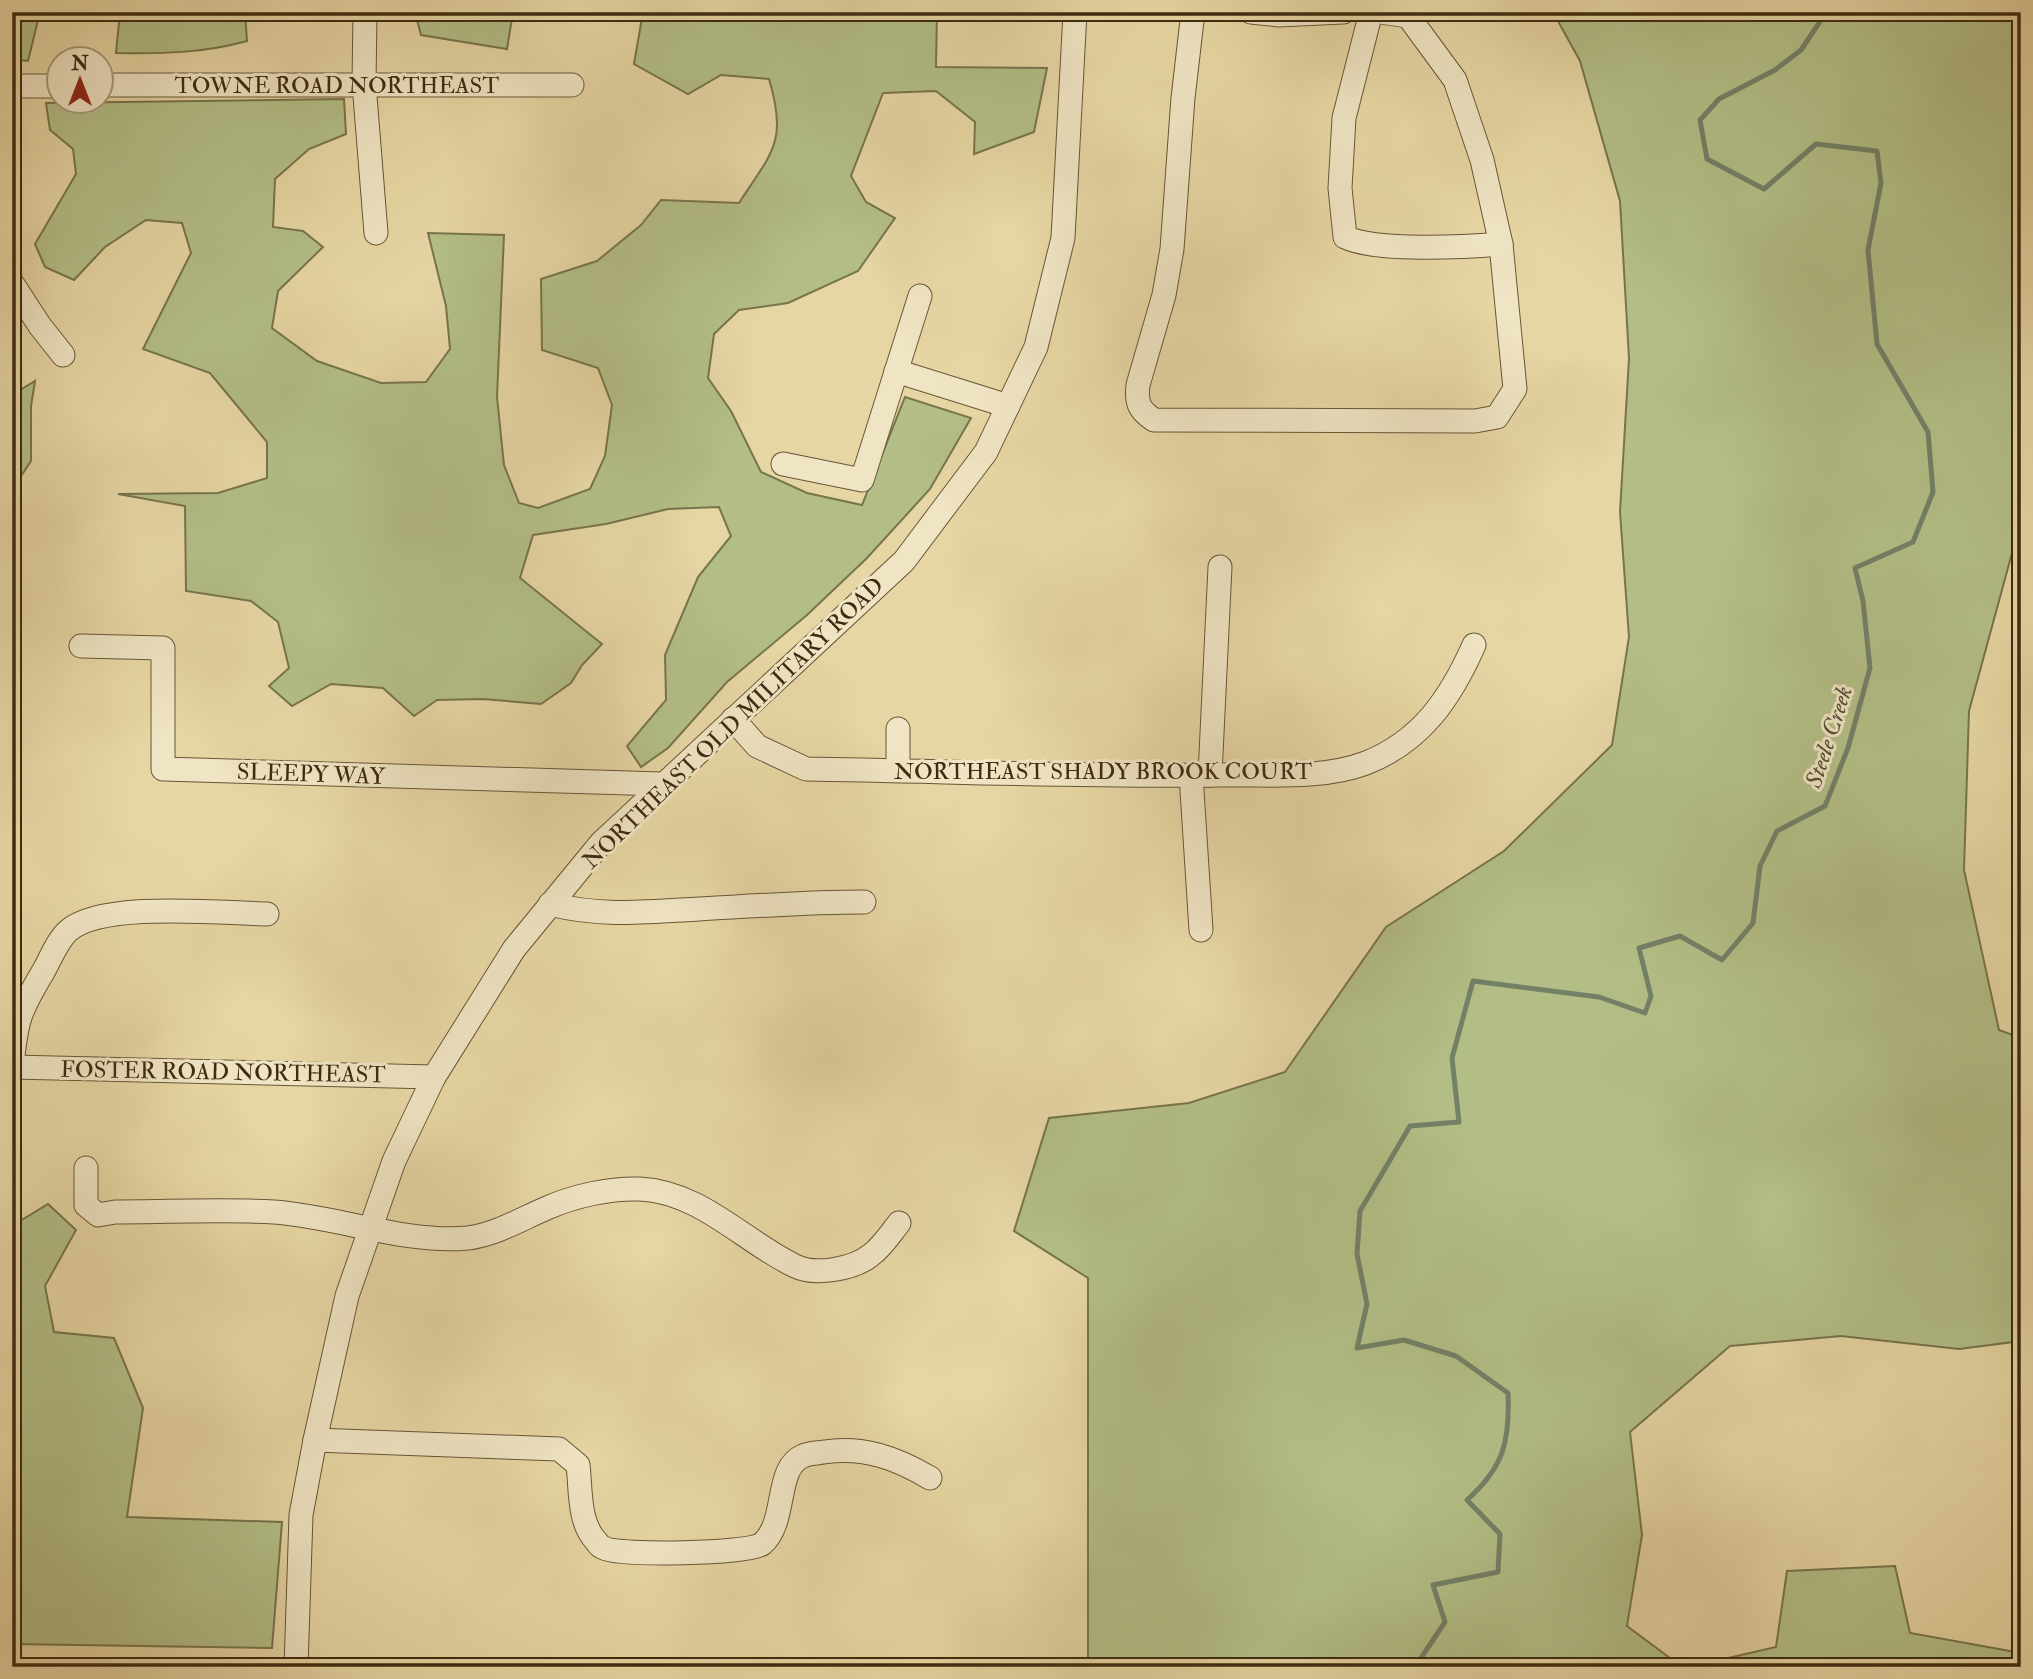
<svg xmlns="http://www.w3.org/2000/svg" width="2033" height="1679" font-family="'IM FELL Double Pica',serif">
	<rect width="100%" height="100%" fill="#e6d6a3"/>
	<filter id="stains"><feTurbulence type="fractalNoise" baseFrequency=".00286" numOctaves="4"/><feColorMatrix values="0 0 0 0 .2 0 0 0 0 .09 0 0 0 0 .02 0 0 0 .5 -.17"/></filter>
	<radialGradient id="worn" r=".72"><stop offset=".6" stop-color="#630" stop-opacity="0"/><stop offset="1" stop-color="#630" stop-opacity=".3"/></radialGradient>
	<g fill="#b3be86" stroke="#78744c" stroke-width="2">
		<path d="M12,12H40L28,61L12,59Z"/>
		<path d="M120,12H245L247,41C204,53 161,54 116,53Z"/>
		<path d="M415,12H513L507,49L421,35Z"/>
		<path d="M643,12H937L936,67L1047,68L1034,132L974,154L975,122L936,91L883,93L851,176L866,202L895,218L858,271L788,303L739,310L714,334L708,378L731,411L761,472L807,493L862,505L905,397L971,418L930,489L867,558L807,615L727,682L668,748L641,767L627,746L666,700L665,655L698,577L731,536L719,507L668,509L606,524L533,535L520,578L602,644L582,665L571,683L541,704L483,699L437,700L414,716L383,688L331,684L292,706L269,686L289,668L278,622L251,601L186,591L185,506L118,494L218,493L267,478V442L210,373L143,349L191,253L182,223L146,220L105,247L74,280L45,267L35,244L76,174L73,149L50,130L46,103L344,99L346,134L309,149L275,179L273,227L303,231L323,247L278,291L272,328L317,361L381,383L426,382L450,349L446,306L428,233L504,235L497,397L504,465L519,503L538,508L590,489L605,456L612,405L598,368L542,350L541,279L597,261L641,225L661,200L739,203C772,152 788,142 769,79L721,75L688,94L634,64Z"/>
		<path d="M1553,12H2021V520L1969,711L1964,870L1999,1030L2021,1038V1341L1959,1349L1841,1336L1730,1346L1630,1432L1642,1535L1627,1626L1682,1667H1088V1278L1014,1231L1049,1118L1189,1103L1285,1072L1386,927L1504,851L1612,745L1629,637L1620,512L1629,358L1620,201L1580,61Z"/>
		<path d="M35,381L31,406V461L16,484L12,485V395Z"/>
		<path d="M48,1204L76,1230L45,1286L54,1332L114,1338L143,1408L127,1517L282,1522L272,1648L12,1644V1226Z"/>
		<path d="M1895,1566L1910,1633L2021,1653L2010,1667H1689L1776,1647L1787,1571Z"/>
	</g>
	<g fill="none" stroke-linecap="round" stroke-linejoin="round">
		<path stroke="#738167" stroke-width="5" d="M1415,1667L1445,1622L1433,1585L1498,1572L1500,1534L1467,1500C1504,1467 1510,1441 1508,1393L1456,1356L1404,1340L1357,1348L1367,1304L1357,1254L1360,1211L1410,1126L1459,1122L1452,1058L1473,981L1599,997L1645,1013L1651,996L1639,948L1680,936L1722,960L1753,923L1760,866L1777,831L1825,806L1848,748L1870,668L1863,601L1855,568L1913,542L1933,492L1928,432L1877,344L1868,250L1881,183L1877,151L1816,144L1764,189L1707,159L1700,120L1719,99L1775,70L1801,50L1821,20L1815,12"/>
		<g stroke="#685636" stroke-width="25">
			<g id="minor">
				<path d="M365,12L364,84L376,233"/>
				<path d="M1193,12L1183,98L1172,249L1164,295L1138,385C1136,403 1139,410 1154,420L1475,421L1497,417L1515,389L1501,244L1482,160L1455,80L1408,16L1381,12"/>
				<path d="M1251,12L1279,15L1343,12"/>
				<path d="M1371,12L1344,118L1340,188L1345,237C1376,252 1465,247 1501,244"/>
				<path d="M102,85H572"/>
				<path d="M12,86H60"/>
				<path d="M12,283L40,326L63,355"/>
				<path d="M896,371L1008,406"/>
				<path d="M783,464L862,480L920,296"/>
				<path d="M81,646L163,648V769L662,784"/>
				<path d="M733,719L757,746L806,769C944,771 1082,777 1219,775C1266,774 1321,780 1366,763C1422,741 1451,697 1474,645"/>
				<path d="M898,770V729"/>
				<path d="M1191,775L1201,930"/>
				<path d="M1210,775L1220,567"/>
				<path d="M550,904C601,917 647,912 699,909C754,906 809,902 864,902"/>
				<path d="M12,1067L434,1077"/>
				<path d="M12,1067C16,1021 19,1012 43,972C50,960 57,941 68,931C101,901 220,913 267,914"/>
				<path d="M86,1168V1205L98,1215L115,1212C167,1212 221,1209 274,1212C336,1216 405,1244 468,1238C497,1234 521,1219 547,1208C574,1196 610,1188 640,1189C701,1192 743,1241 795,1266C815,1276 854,1269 871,1255C882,1247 891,1233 899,1223"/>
				<path d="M315,1440L559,1449L578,1465C581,1489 578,1522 596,1541C598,1544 601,1547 604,1548C619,1556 749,1554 762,1544C788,1522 774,1468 803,1456C809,1453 818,1453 824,1452C864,1446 896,1458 930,1478"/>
				<path d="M296,1667L301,1515L315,1440L347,1296L394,1161L434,1077L514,949L601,843L904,561L986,452L1036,347L1063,238L1075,12"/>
			</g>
		</g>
		<use href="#minor" stroke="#efe4c3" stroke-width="23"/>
	</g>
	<g text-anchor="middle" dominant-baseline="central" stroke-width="6" stroke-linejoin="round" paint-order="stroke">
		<g font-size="23" fill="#3e2b11" stroke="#efe4c3">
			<text x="337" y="85">TOWNE ROAD NORTHEAST</text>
			<text transform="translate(733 723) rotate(-44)">NORTHEAST OLD MILITARY ROAD</text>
			<text x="1103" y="771">NORTHEAST SHADY BROOK COURT</text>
			<text transform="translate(311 774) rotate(2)">SLEEPY WAY</text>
			<text transform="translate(223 1072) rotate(1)">FOSTER ROAD NORTHEAST</text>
		</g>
		<g font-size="24" font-style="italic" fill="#544f35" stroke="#efe4c3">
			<text transform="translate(1829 737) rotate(-72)">Steele Creek</text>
		</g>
	</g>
	<rect width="2033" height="1679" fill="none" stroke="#e6d6a3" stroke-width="42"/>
	<rect x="14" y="14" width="2005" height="1651" fill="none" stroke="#3e2b11" stroke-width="3.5"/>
	<rect x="21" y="21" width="1991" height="1637" fill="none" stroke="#3e2b11" stroke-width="2"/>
	<g transform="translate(80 80)"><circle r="33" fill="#efe4c3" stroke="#a89a7c" stroke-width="2"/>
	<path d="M0-5L12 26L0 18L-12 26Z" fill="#8f2418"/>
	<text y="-10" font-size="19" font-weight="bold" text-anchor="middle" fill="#3e2b11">N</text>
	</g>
	<rect width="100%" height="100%" filter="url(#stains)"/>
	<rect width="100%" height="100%" fill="url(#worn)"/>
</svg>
